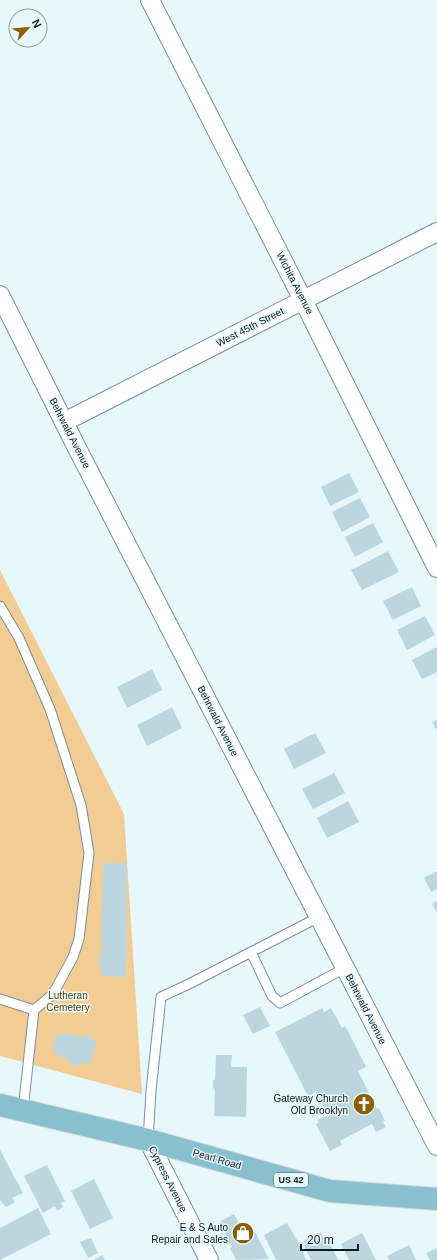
<svg xmlns="http://www.w3.org/2000/svg" width="437" height="1260" font-family="Arial,sans-serif">
	<rect width="100%" height="100%" fill="#e7f8fd"/>
	<path fill="#f2cc93" d="M0,570L124,814L142,1094L0,1056Z"/>
	<g fill="#bbd6df">
		<path d="M349,473L359,492L330,506L321,487Z"/>
		<path d="M360,498L370,517L342,532L332,512Z"/>
		<path d="M373,523L383,542L355,557L345,537Z"/>
		<path d="M388,551L399,572L362,590L351,570Z"/>
		<path d="M412,587L421,606L393,620L383,601Z"/>
		<path d="M425,616L435,635L407,650L397,630Z"/>
		<path d="M437,647V672L422,679L412,660Z"/>
		<path d="M152,669L162,690L127,708L117,687Z"/>
		<path d="M172,707L182,728L147,746L137,725Z"/>
		<path d="M437,720V731L432,722Z"/>
		<path d="M315,733L326,753L294,769L284,749Z"/>
		<path d="M334,773L345,793L313,809L302,789Z"/>
		<path d="M348,801L359,822L327,838L317,818Z"/>
		<path d="M103,863H127L126,977L101,976V964H98L99,956H101Z"/>
		<path d="M437,871V889L431,892L424,878Z"/>
		<path d="M437,901V913L432,904Z"/>
		<path d="M260,1007L270,1026L253,1034L243,1015Z"/>
		<path d="M322,1008L324,1012L331,1008L342,1028L345,1026L349,1033L366,1067L358,1071L377,1109L379,1108L385,1121L383,1122L386,1127L376,1132L372,1124L340,1141L342,1145L330,1151L316,1124L319,1123L317,1120L328,1115L316,1092L308,1096L275,1032Z"/>
		<path d="M65,1033L82,1037L83,1034L92,1037L91,1040L97,1041L90,1064L80,1063V1066L69,1064L70,1060L60,1057V1054L52,1052L57,1034L64,1035Z"/>
		<path d="M216,1055H232L231,1067H247L246,1117L214,1116L215,1090L213,1087V1081L215,1079Z"/>
		<path d="M0,1150L23,1193L12,1198L15,1202L6,1207L0,1200Z"/>
		<path d="M47,1165L65,1201L61,1203L63,1207L57,1211L55,1206L43,1213L24,1176Z"/>
		<path d="M94,1179L113,1218L90,1229L71,1191Z"/>
		<path d="M38,1208L51,1234L0,1260V1228Z"/>
		<path d="M234,1214L244,1233L253,1228L269,1259L236,1260L230,1248L232,1247L219,1222Z"/>
		<path d="M287,1223L300,1245L306,1260H276L264,1235Z"/>
		<path d="M321,1232L323,1237L326,1235L338,1260H311L304,1246L306,1245L303,1241Z"/>
		<path d="M362,1233L376,1260H349L341,1244Z"/>
		<path d="M91,1238L98,1253L88,1258L80,1242Z"/>
		<path d="M409,1245L416,1260H389L387,1256Z"/>
		<path d="M437,1248V1260H430L426,1253Z"/>
		<path d="M102,1255L105,1260H94Z"/>
	</g>
	<g fill="none" stroke-linecap="round" stroke-linejoin="round">
		<g stroke="#78919a" stroke-width="11">
			<g id="service">
				<path d="M0,606L19,638L50,709L81,805L89,853L79,939L73,957L53,994L34,1010"/>
				<path d="M251,952L272,996L280,1003L345,968"/>
				<path d="M0,999L34,1010L23,1110"/>
				<path d="M148,1140L151,1091L161,997L189,984L319,917"/>
			</g>
		</g>
		<g stroke="#78919a" stroke-width="20">
			<g id="minor">
				<path d="M150,0L303,300L437,568"/>
				<path d="M0,295L77,448L437,1146"/>
				<path d="M64,422L437,232"/>
				<path d="M148,1140L209,1260"/>
			</g>
		</g>
		<g stroke="#d4d6d6" stroke-width="24">
			<path id="primary" d="M0,1105L148,1140L330,1191L437,1199"/>
		</g>
		<use href="#service" stroke="#fff" stroke-width="9"/>
		<use href="#minor" stroke="#fff" stroke-width="18"/>
		<use href="#primary" stroke="#88c0d0" stroke-width="22"/>
	</g>
	<defs>
		<g id="church-disc" transform="scale(1.15)"><circle r="9.5" fill="#8c6105" stroke="#e7f8fd"/><path d="M-1.2-6h2.4v3.5h3.3v2.4h-3.3V6h-2.4V-.1h-3.3v-2.4h3.3Z" fill="#fff"/></g>
		<g id="shop-disc" transform="scale(1.15)"><circle r="9.5" fill="#8c6105" stroke="#e7f8fd"/><path d="M-5-2.5h2.3a2.7 3.5 0 0 1 5.4 0H5L5.5 6h-11ZM-1.5-2.5h3a1.5 2.3 0 0 0-3 0Z" fill="#fff"/></g>
	</defs>
	<g fill-rule="evenodd">
		<use href="#church-disc" x="364" y="1104"/>
		<use href="#shop-disc" x="243" y="1233"/>
	</g>
	<g text-anchor="middle" dominant-baseline="central" stroke-width="3" stroke-linejoin="round" paint-order="stroke">
		<rect fill="#e7f8fd" stroke="#505d61" stroke-width="1" x="274" y="1173" width="34" height="14" rx="3"/>
		<g font-size="9" font-weight="bold" fill="#101a1e">
			<text x="291" y="1180">US 42</text>
		</g>
		<g font-size="10" fill="#101a1e" stroke="#e7f8fd">
			<text transform="translate(295 283) rotate(63)">Wichita Avenue</text>
			<text transform="translate(250 327) rotate(-27)">West 45th Street</text>
			<text transform="translate(70 433) rotate(63)">Behrwald Avenue</text>
			<text transform="translate(218 721) rotate(63)">Behrwald Avenue</text>
			<text transform="translate(366 1009) rotate(63)">Behrwald Avenue</text>
			<text transform="translate(217 1159) rotate(16)">Pearl Road</text>
			<text transform="translate(168 1179) rotate(63)">Cypress Avenue</text>
		</g>
		<g font-size="10" fill="#614100" stroke="#e7f8fd">
			<text x="68" y="995">Lutheran<tspan x="68" dy="12">Cemetery</tspan></text>
		</g>
		<g font-size="10" fill="#101a1e" stroke="#e7f8fd" text-anchor="end">
			<text x="348" y="1098">Gateway Church<tspan x="348" dy="12">Old Brooklyn</tspan></text>
			<text x="228" y="1227">E &amp; S Auto<tspan x="228" dy="12">Repair and Sales</tspan></text>
		</g>
	</g>
	<g transform="translate(28 28) rotate(63)"><circle r="19" fill="#e7f8fd" stroke="#919fa4"/>
	<path d="M0-3L7 15L0 10L-7 15Z" fill="#8c6105"/>
	<text y="-6" font-size="11" font-weight="bold" text-anchor="middle" fill="#101a1e">N</text>
	</g>
	<path d="M301 1244v6h57v-6" fill="none" stroke="#101a1e" stroke-width="2"/>
	<text x="307" y="1244" font-size="12" fill="#101a1e" stroke="#e7f8fd" stroke-width="3" paint-order="stroke">20 m</text>
</svg>
